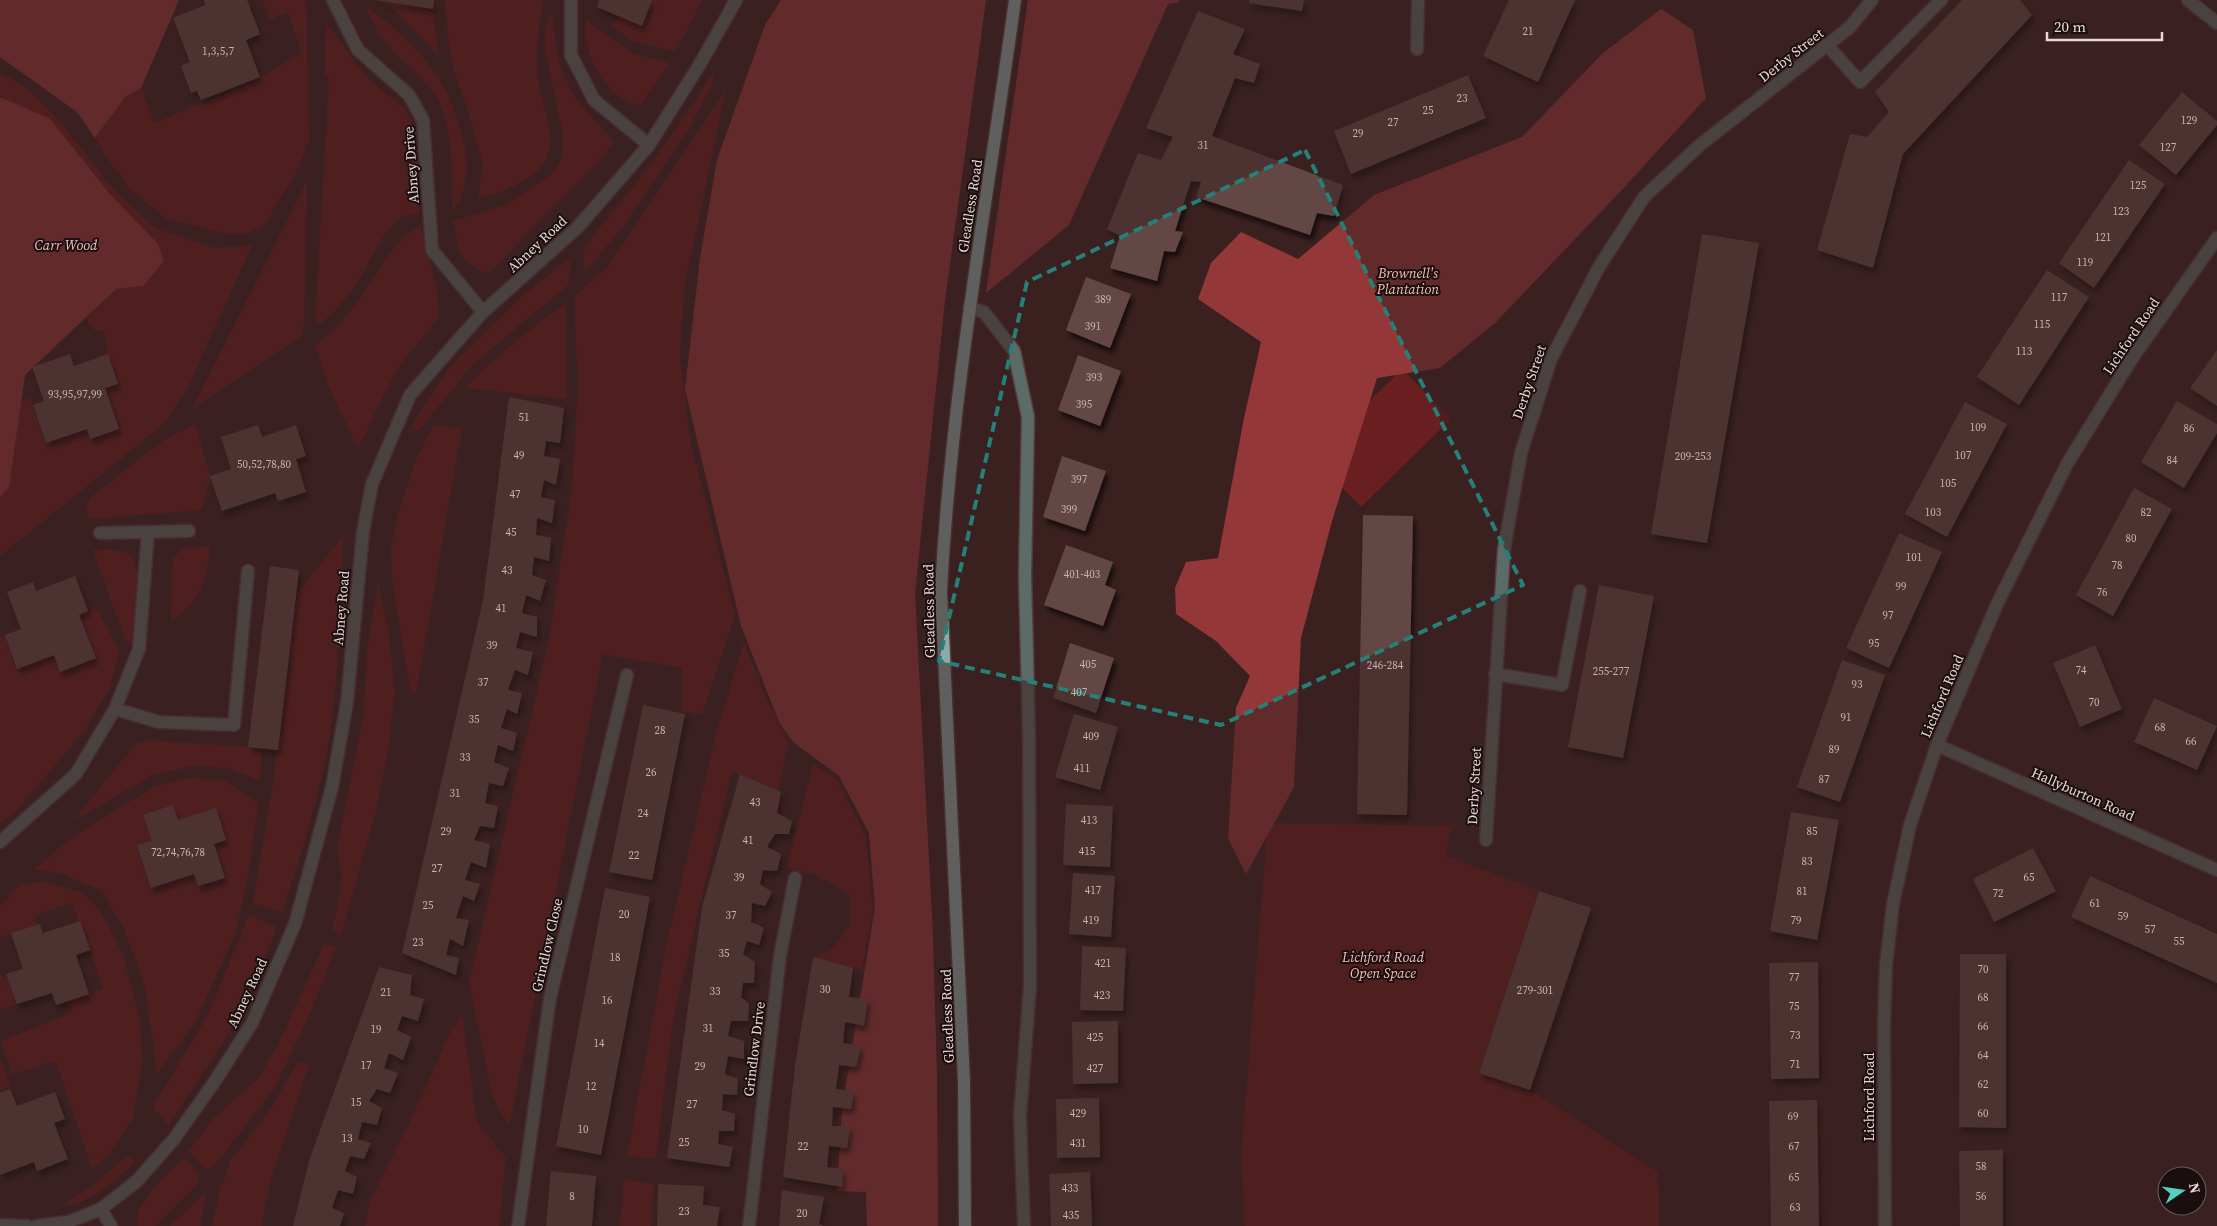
<svg xmlns="http://www.w3.org/2000/svg" width="2217" height="1226" font-family="'Source Serif 4',serif">
	<defs>
		<filter id="shadow"><feDropShadow dx="3" dy="5.5" stdDeviation="2.5" flood-color="#0009"/></filter>
	</defs>
	<rect width="100%" height="100%" fill="#3a2120"/>
	<g fill="#691e20">
		<path d="M263,0H306L309,141L299,167L264,225L247,233L227,234L166,218L130,189L106,156L96,138L126,96L141,88L154,123L243,87L302,53L288,12L270,20Z"/>
		<path d="M445,0H544C539,26 535,50 538,76C540,98 551,122 550,144C547,179 505,190 478,199L483,164L466,104L454,71L448,36Z"/>
		<path d="M652,0H702L676,51L632,41L613,26L620,16L642,26Z"/>
		<path d="M388,3L433,9L438,55Z"/>
		<path d="M365,6C392,24 429,58 444,87C450,98 454,111 458,123C464,141 468,156 466,175C465,185 461,203 452,209C451,172 455,129 436,96C426,80 412,70 399,57C383,42 374,26 365,6Z"/>
		<path d="M553,15C554,47 560,76 579,103C589,116 602,127 613,141L611,148L488,274C461,265 457,248 453,221L507,204L553,173L562,157L563,134L545,48V29L549,16Z"/>
		<path d="M586,20L633,54L670,63L641,105C606,101 582,53 586,20Z"/>
		<path d="M326,22L365,76L407,111L419,144V215C416,215 411,214 408,215C387,219 370,262 360,278C353,289 327,325 315,324L329,78L325,73Z"/>
		<path d="M714,72L711,88L688,129L623,226L591,265L583,269L585,246L641,178L682,121Z"/>
		<path d="M0,73L23,85L56,117L110,185L155,228L214,248L252,245L190,383L166,422L0,556V497L9,487L21,401L30,398L46,443L87,429L90,439L119,429L105,388L118,384L108,354L104,331L94,330L86,318L116,289L143,286L158,244L109,193L80,157L2,99H0Z"/>
		<path d="M726,90L684,289L680,356L691,444L735,616L702,714L682,711V668L603,654L509,1127L493,1098L469,983L549,640L572,488L578,389L574,297L607,267Z"/>
		<path d="M307,181L304,325L302,333L297,340L192,409Z"/>
		<path d="M421,226L437,290L439,318L409,353L388,386L358,448L329,387L315,346C342,326 361,298 379,270C393,250 398,237 421,226Z"/>
		<path d="M571,257L569,284L473,364L419,430H412L414,420L451,366L518,300Z"/>
		<path d="M566,303L567,399L465,388C497,356 530,329 566,303Z"/>
		<path d="M1402,369L1451,419L1361,507L1312,457Z"/>
		<path d="M195,424L210,476L202,510L89,519L86,507L91,497L164,440Z"/>
		<path d="M434,425L462,429L416,694L410,690L392,578L391,548L399,510L418,455Z"/>
		<path d="M343,536C341,602 339,668 330,733C321,794 301,854 282,912L253,903L274,774L297,593Z"/>
		<path d="M210,546C207,581 200,601 171,621L173,558L183,549Z"/>
		<path d="M111,549L132,555L140,578L134,643L125,640L93,550Z"/>
		<path d="M378,580L389,637L395,693L388,750L377,807L341,935L331,930L335,919L342,876L337,849L364,714L367,650Z"/>
		<path d="M97,609L119,651L110,688L85,730L15,812L0,823V638L5,635L17,669L54,655L60,671L95,658L79,615Z"/>
		<path d="M744,642L765,696L789,744L778,791L732,771L673,1019L656,1159L627,1156L667,943L716,734Z"/>
		<path d="M147,740L262,748L260,781L229,768L192,766L153,775L73,821L136,744Z"/>
		<path d="M813,765L836,778L865,835L873,909L862,970L813,957L831,950L850,925V894L813,874L792,870L787,866Z"/>
		<path d="M191,778L226,781L258,803L248,877L235,935L195,1022L157,1074L145,986L124,929L101,890L60,873L34,870L71,838L155,786Z"/>
		<path d="M1268,823L1452,826L1446,856L1539,891L1479,1072L1530,1090L1658,1172L1659,1226H1245L1241,1155Z"/>
		<path d="M46,882L80,892L98,907L123,955L140,1022L142,1060L133,1119L107,1157L92,1169L56,1061L12,1074L1,1041L72,1013L67,1001L103,989L72,902L34,916L36,925L0,937V907L20,884Z"/>
		<path d="M249,915L277,927L248,999L220,1047L168,1125L153,1107L208,1015Z"/>
		<path d="M324,944L336,947L312,1009L275,1087L214,1166L205,1169L189,1151L214,1118L260,1077L282,1036Z"/>
		<path d="M0,972L3,979L8,977L17,1004L0,1010Z"/>
		<path d="M462,1015L477,1122L506,1158L499,1226H365L369,1203L410,1122L449,1035Z"/>
		<path d="M0,1057L10,1086L0,1090Z"/>
		<path d="M298,1062L309,1064L270,1183L262,1226H212L220,1190L230,1162L270,1110Z"/>
		<path d="M129,1156L135,1162C119,1177 86,1208 63,1205L91,1187L123,1159Z"/>
		<path d="M184,1158L199,1174V1183L155,1226H137C133,1202 169,1174 184,1158Z"/>
		<path d="M624,1179L654,1184L651,1226H620Z"/>
		<path d="M205,1193L201,1226H170Z"/>
	</g>
	<g fill="#933738">
		<path d="M0,0H179L141,88L126,96L95,138L77,112L0,57Z"/>
		<path d="M781,0H986L945,301L915,593L933,936L937,1076L938,1226H867L866,1192L837,1191L842,1109L875,907L869,833L839,776L793,742L779,722L741,626L685,389L700,258L717,160L765,25Z"/>
		<path d="M1028,0H1179V2L1168,4L1069,225L986,293Z"/>
		<path d="M1661,9L1693,30L1706,98L1619,193L1496,322L1440,368L1377,378L1332,521L1301,638L1294,787L1246,874L1228,838L1236,708L1250,676L1216,641L1176,614L1175,588L1186,562L1218,558L1244,418L1261,342L1198,299L1211,263L1241,232L1298,259L1374,195L1522,137L1603,53Z"/>
		<path d="M2,98L50,119L109,193L158,244L164,261L143,286L116,289L25,375L9,487L0,497V99Z"/>
	</g>
	<g fill="#624644" filter="url(#shadow)">
		<path d="M204,0H247L260,34L246,40L260,77L201,100L197,91L191,93L181,66L190,62L173,18L205,5Z"/>
		<path d="M375,0H434L433,9Z"/>
		<path d="M599,0H652L642,26L597,7Z"/>
		<path d="M1249,0H1304L1302,11L1249,3Z"/>
		<path d="M1509,0H1575L1538,82L1483,56Z"/>
		<path d="M1962,0H2020L2032,15L1903,154L1873,268L1817,250L1850,134L1867,137L1889,112L1875,92Z"/>
		<path d="M1198,11L1245,29L1233,54L1260,64L1254,83L1235,78L1212,136L1343,185L1334,216L1317,213L1310,235L1196,197L1201,182L1191,181L1175,231L1183,232L1175,252L1164,251L1157,281L1110,268L1120,236L1107,229L1138,153L1161,160L1173,137L1146,128Z"/>
		<path d="M1468,75L1486,118L1351,174L1334,131Z"/>
		<path d="M2182,92L2217,121V125L2176,175L2139,145Z"/>
		<path d="M2129,160L2165,184L2094,288L2059,263Z"/>
		<path d="M1702,234L1759,243L1707,543L1651,534Z"/>
		<path d="M2047,270L2089,297L2019,405L1977,377Z"/>
		<path d="M1086,277L1131,294L1110,348L1066,330Z"/>
		<path d="M2217,350V406L2190,388Z"/>
		<path d="M70,354L74,366L108,354L118,384L105,388L119,429L90,439L87,429L46,443L33,405L44,401L32,367Z"/>
		<path d="M1078,355L1121,371L1100,426L1058,410Z"/>
		<path d="M509,397L564,408L560,443L546,441L544,456L560,459L556,485L544,480L541,497L555,500L552,523L537,518L536,535L551,538L549,561L534,557L532,575L546,580L540,601L526,595L522,613L537,617V637L520,632L516,648L533,652L528,675L515,670L508,690L522,693L517,714L507,709L501,728L517,733L513,751L498,745L494,762L509,768L503,786L489,783L485,803L498,806L494,828L480,826L474,840L490,844L486,868L471,862L465,880L480,884L474,901L463,896L456,918L469,920L463,946L450,939L446,955L459,958L456,975L402,953L483,600Z"/>
		<path d="M2177,401L2217,424V433L2184,488L2141,462Z"/>
		<path d="M1965,402L2007,424L1947,537L1905,514Z"/>
		<path d="M258,425L262,437L296,425L306,456L296,459L306,492L278,501L275,493L222,511L210,476L231,469L221,437Z"/>
		<path d="M1062,456L1106,471L1085,531L1043,517Z"/>
		<path d="M2134,488L2172,509L2113,616L2076,595Z"/>
		<path d="M1363,515L1413,516L1407,815L1357,814Z"/>
		<path d="M1899,533L1942,552L1889,668L1846,648Z"/>
		<path d="M1066,545L1113,562L1105,585L1116,590L1103,626L1044,605Z"/>
		<path d="M270,566L299,570L278,750L248,747Z"/>
		<path d="M75,576L88,611L79,615L96,658L60,672L54,655L17,669L5,635L21,629L7,592L33,582L36,591Z"/>
		<path d="M1599,585L1654,596L1623,758L1568,747Z"/>
		<path d="M1070,643L1114,658L1096,713L1053,698Z"/>
		<path d="M2095,645L2122,709L2080,727L2053,663Z"/>
		<path d="M1842,660L1885,675L1840,802L1797,787Z"/>
		<path d="M2154,698L2217,726L2197,770L2134,742Z"/>
		<path d="M643,705L685,714L652,880L609,872Z"/>
		<path d="M1074,714L1118,727L1100,790L1055,777Z"/>
		<path d="M740,774L781,792L777,813L792,821L789,834H775L767,847L781,854L777,871L763,870L760,884L772,892L765,906L752,903L751,922L764,928L759,945L747,941L743,954L755,962L754,983H743L741,997L749,1004L748,1021H731L728,1036L744,1041V1059L728,1056L725,1074L738,1079L737,1095L723,1094L722,1110L735,1114L734,1131H719L718,1144L733,1147L729,1167L667,1158L702,907Z"/>
		<path d="M1066,804L1113,806L1110,867L1063,865Z"/>
		<path d="M173,805L178,820L216,808L226,840L214,844L225,878L198,886L194,874L151,888L137,845L152,841L143,815Z"/>
		<path d="M1791,812L1839,820L1817,940L1770,931Z"/>
		<path d="M2033,848L2056,891L1994,922L1973,879Z"/>
		<path d="M1073,873L1115,876L1111,937L1069,934Z"/>
		<path d="M2090,876L2217,934V983L2071,917Z"/>
		<path d="M605,888L650,897L601,1155L556,1146Z"/>
		<path d="M1539,891L1591,908L1530,1090L1479,1073Z"/>
		<path d="M80,921L90,950L76,955L89,994L56,1005L52,993L17,1004L6,974L23,969L11,933L40,924L43,933Z"/>
		<path d="M1082,946L1126,948L1123,1011L1080,1010Z"/>
		<path d="M1960,954H2006V1128L1959,1127Z"/>
		<path d="M813,957L853,968L849,997L868,999L864,1026L845,1022L843,1043L861,1046L856,1067L839,1065L836,1089L854,1091L851,1109L833,1107L832,1126H850L847,1148L829,1146L827,1167L843,1169L842,1187L783,1177L795,1065Z"/>
		<path d="M1818,962L1819,1078L1771,1079L1769,963Z"/>
		<path d="M379,967L412,975L410,995L424,999L418,1021L402,1016L397,1030L411,1037L403,1060L389,1053L384,1068L398,1073L390,1093L377,1089L369,1101L382,1108L377,1125L362,1122L358,1139L371,1143L364,1159L350,1156L345,1171L357,1177L353,1194L338,1190L332,1208L344,1213L340,1226H293L309,1161Z"/>
		<path d="M1118,1021V1083L1073,1084L1072,1022Z"/>
		<path d="M10,1089L17,1106L55,1092L65,1119L54,1123L68,1159L37,1171L34,1162L0,1175V1093Z"/>
		<path d="M1099,1098L1100,1157L1057,1158L1056,1099Z"/>
		<path d="M1817,1100L1819,1226H1771L1769,1101Z"/>
		<path d="M2003,1150V1226H1960L1959,1151Z"/>
		<path d="M551,1171L596,1176L592,1226H546Z"/>
		<path d="M1090,1172L1092,1226H1051L1049,1174Z"/>
		<path d="M658,1184L704,1186L703,1205L720,1207L717,1226H657Z"/>
		<path d="M782,1190L824,1197L819,1224L825,1226H779Z"/>
	</g>
	<g fill="none" stroke-linecap="round" stroke-linejoin="round">
		<g stroke="#563e3d" stroke-width="15">
			<g id="minor">
				<path d="M333,0L358,50L409,95L423,120L432,250L483,312"/>
				<path d="M571,0V55L594,100L649,145"/>
				<path d="M2188,0L2217,23"/>
				<path d="M1828,46L1860,82L1941,0"/>
				<path d="M1417,49L1418,0"/>
				<path d="M969,308L984,312L1014,351L1028,417L1025,576L1029,737L1030,986L1020,1116L1024,1226"/>
				<path d="M100,533L189,531"/>
				<path d="M1495,674L1562,685L1580,591"/>
				<path d="M115,709L159,722L234,725L248,571"/>
				<path d="M1937,745L2217,870"/>
				<path d="M1486,840L1504,550L1521,453L1551,359L1599,267L1644,197L1700,145L1850,27L1872,0"/>
				<path d="M0,842L76,774L115,709L139,649L148,532"/>
				<path d="M101,1209L111,1226"/>
				<path d="M0,1225L27,1226"/>
				<path d="M36,1226L68,1222L101,1209L137,1181L174,1139L215,1081L252,1023L295,924L332,787L347,702L363,532L372,484L410,395L483,312L577,228L649,145L700,64L736,0"/>
				<path d="M518,1226L550,998L627,675"/>
				<path d="M749,1226L780,956L795,878"/>
				<path d="M1885,1226L1884,1025L1886,965L1893,904L1910,825L1937,745L1997,604L2067,464L2131,360L2217,238"/>
			</g>
		</g>
		<g stroke="#563e3d" stroke-width="15">
			<path id="major" d="M965,1226L964,1081L941,592C951,393 988,197 1015,0"/>
		</g>
		<use href="#minor" stroke="#5c6a68" stroke-width="12"/>
		<use href="#major" stroke="#8daaa6" stroke-width="12"/>
	</g>
	<path d="M0 0H2217V1226H0ZM1305,150L1523,585L1221,725L939,661L1027,282Z" fill="#3a2120" fill-opacity=".55" fill-rule="evenodd"/>
	<path fill="none" stroke="#258078" stroke-width="4" stroke-dasharray="10 6" stroke-linejoin="round" d="M1305,150L1523,585L1221,725L939,661L1027,282Z"/>
	<g text-anchor="middle" dominant-baseline="central" stroke-width="4" stroke-linejoin="round" paint-order="stroke">
		<g font-size="11" fill="#c6b3b1">
			<text x="1528" y="31">21</text>
			<text x="218" y="51">1,3,5,7</text>
			<text x="1462" y="98">23</text>
			<text x="1428" y="110">25</text>
			<text x="2189" y="120">129</text>
			<text x="1393" y="122">27</text>
			<text x="1358" y="133">29</text>
			<text x="1203" y="145">31</text>
			<text x="2168" y="147">127</text>
			<text x="2138" y="185">125</text>
			<text x="2121" y="211">123</text>
			<text x="2103" y="237">121</text>
			<text x="2085" y="262">119</text>
			<text x="2059" y="297">117</text>
			<text x="1103" y="299">389</text>
			<text x="2042" y="324">115</text>
			<text x="1093" y="326">391</text>
			<text x="2024" y="351">113</text>
			<text x="1094" y="377">393</text>
			<text x="75" y="394">93,95,97,99</text>
			<text x="1084" y="404">395</text>
			<text x="524" y="417">51</text>
			<text x="1978" y="427">109</text>
			<text x="2189" y="428">86</text>
			<text x="519" y="455">49</text>
			<text x="1963" y="455">107</text>
			<text x="1693" y="456">209-253</text>
			<text x="2172" y="460">84</text>
			<text x="264" y="464">50,52,78,80</text>
			<text x="1079" y="479">397</text>
			<text x="1948" y="483">105</text>
			<text x="515" y="494">47</text>
			<text x="1069" y="509">399</text>
			<text x="1933" y="512">103</text>
			<text x="2146" y="512">82</text>
			<text x="511" y="532">45</text>
			<text x="2131" y="538">80</text>
			<text x="1914" y="557">101</text>
			<text x="2117" y="565">78</text>
			<text x="507" y="570">43</text>
			<text x="1082" y="574">401-403</text>
			<text x="1901" y="586">99</text>
			<text x="2102" y="592">76</text>
			<text x="501" y="608">41</text>
			<text x="1888" y="615">97</text>
			<text x="1874" y="643">95</text>
			<text x="492" y="645">39</text>
			<text x="1088" y="664">405</text>
			<text x="1385" y="665">246-284</text>
			<text x="2081" y="670">74</text>
			<text x="1611" y="671">255-277</text>
			<text x="483" y="682">37</text>
			<text x="1857" y="684">93</text>
			<text x="1079" y="692">407</text>
			<text x="2094" y="702">70</text>
			<text x="1846" y="717">91</text>
			<text x="474" y="719">35</text>
			<text x="2160" y="727">68</text>
			<text x="660" y="730">28</text>
			<text x="1091" y="736">409</text>
			<text x="2191" y="741">66</text>
			<text x="1834" y="749">89</text>
			<text x="465" y="757">33</text>
			<text x="1082" y="768">411</text>
			<text x="651" y="772">26</text>
			<text x="1824" y="779">87</text>
			<text x="455" y="793">31</text>
			<text x="755" y="802">43</text>
			<text x="643" y="813">24</text>
			<text x="1089" y="820">413</text>
			<text x="446" y="831">29</text>
			<text x="1812" y="831">85</text>
			<text x="748" y="840">41</text>
			<text x="1087" y="851">415</text>
			<text x="178" y="852">72,74,76,78</text>
			<text x="634" y="855">22</text>
			<text x="1807" y="861">83</text>
			<text x="437" y="868">27</text>
			<text x="739" y="877">39</text>
			<text x="2029" y="877">65</text>
			<text x="1093" y="890">417</text>
			<text x="1802" y="891">81</text>
			<text x="1998" y="893">72</text>
			<text x="2095" y="903">61</text>
			<text x="428" y="905">25</text>
			<text x="624" y="914">20</text>
			<text x="731" y="915">37</text>
			<text x="2123" y="916">59</text>
			<text x="1091" y="920">419</text>
			<text x="1796" y="920">79</text>
			<text x="2150" y="929">57</text>
			<text x="2179" y="941">55</text>
			<text x="418" y="942">23</text>
			<text x="724" y="953">35</text>
			<text x="615" y="957">18</text>
			<text x="1103" y="963">421</text>
			<text x="1983" y="969">70</text>
			<text x="1794" y="977">77</text>
			<text x="825" y="989">30</text>
			<text x="1535" y="990">279-301</text>
			<text x="715" y="991">33</text>
			<text x="386" y="992">21</text>
			<text x="1102" y="995">423</text>
			<text x="1983" y="997">68</text>
			<text x="607" y="1000">16</text>
			<text x="1794" y="1006">75</text>
			<text x="1983" y="1026">66</text>
			<text x="708" y="1028">31</text>
			<text x="376" y="1029">19</text>
			<text x="1795" y="1035">73</text>
			<text x="1095" y="1037">425</text>
			<text x="599" y="1043">14</text>
			<text x="1983" y="1055">64</text>
			<text x="1795" y="1064">71</text>
			<text x="366" y="1065">17</text>
			<text x="700" y="1066">29</text>
			<text x="1095" y="1068">427</text>
			<text x="1983" y="1084">62</text>
			<text x="591" y="1086">12</text>
			<text x="356" y="1102">15</text>
			<text x="692" y="1104">27</text>
			<text x="1078" y="1113">429</text>
			<text x="1983" y="1113">60</text>
			<text x="1793" y="1116">69</text>
			<text x="583" y="1129">10</text>
			<text x="347" y="1138">13</text>
			<text x="684" y="1142">25</text>
			<text x="1078" y="1143">431</text>
			<text x="803" y="1146">22</text>
			<text x="1794" y="1146">67</text>
			<text x="1981" y="1166">58</text>
			<text x="1794" y="1177">65</text>
			<text x="1070" y="1188">433</text>
			<text x="572" y="1196">8</text>
			<text x="1981" y="1196">56</text>
			<text x="1795" y="1207">63</text>
			<text x="684" y="1211">23</text>
			<text x="802" y="1213">20</text>
			<text x="1071" y="1215">435</text>
		</g>
		<g font-size="14" fill="#e8d7d5" stroke="#1a0f0e">
			<text transform="translate(1791 55) rotate(-38)">Derby Street</text>
			<text transform="translate(411 165) rotate(-94)">Abney Drive</text>
			<text transform="translate(970 206) rotate(-81)">Gleadless Road</text>
			<text transform="translate(537 244) rotate(-43)">Abney Road</text>
			<text transform="translate(2131 336) rotate(-56)">Lichford Road</text>
			<text transform="translate(1529 382) rotate(-71)">Derby Street</text>
			<text transform="translate(341 608) rotate(-85)">Abney Road</text>
			<text transform="translate(929 611) rotate(-91)">Gleadless Road</text>
			<text transform="translate(1942 696) rotate(-67)">Lichford Road</text>
			<text transform="translate(1474 786) rotate(-87)">Derby Street</text>
			<text transform="translate(2083 794) rotate(24)">Hallyburton Road</text>
			<text transform="translate(547 945) rotate(-77)">Grindlow Close</text>
			<text transform="translate(247 993) rotate(-65)">Abney Road</text>
			<text transform="translate(947 1016) rotate(-92)">Gleadless Road</text>
			<text transform="translate(754 1049) rotate(-83)">Grindlow Drive</text>
			<text transform="translate(1869 1097) rotate(-90)">Lichford Road</text>
		</g>
		<g font-size="14" font-style="italic" fill="#f4bebb" stroke="#1a0f0e">
			<text x="66" y="245">Carr Wood</text>
			<text x="1408" y="273">Brownell's<tspan x="1408" dy="16">Plantation</tspan></text>
			<text x="1383" y="957">Lichford Road<tspan x="1383" dy="16">Open Space</tspan></text>
		</g>
	</g>
	<g transform="translate(2182 1191) rotate(77)"><circle r="24" fill="#1a0f0e" stroke="#6c5f5e"/>
	<path d="M0-4L9 19L0 12L-9 19Z" fill="#57cec2"/>
	<text y="-8" font-size="14" font-weight="bold" text-anchor="middle" fill="#e8d7d5">N</text>
	</g>
	<path d="M2047 32v8h115v-8" fill="none" stroke="#e8d7d5" stroke-width="2.5"/>
	<text x="2054" y="32" font-size="15" fill="#e8d7d5" stroke="#1a0f0e" stroke-width="4" paint-order="stroke">20 m</text>
</svg>
